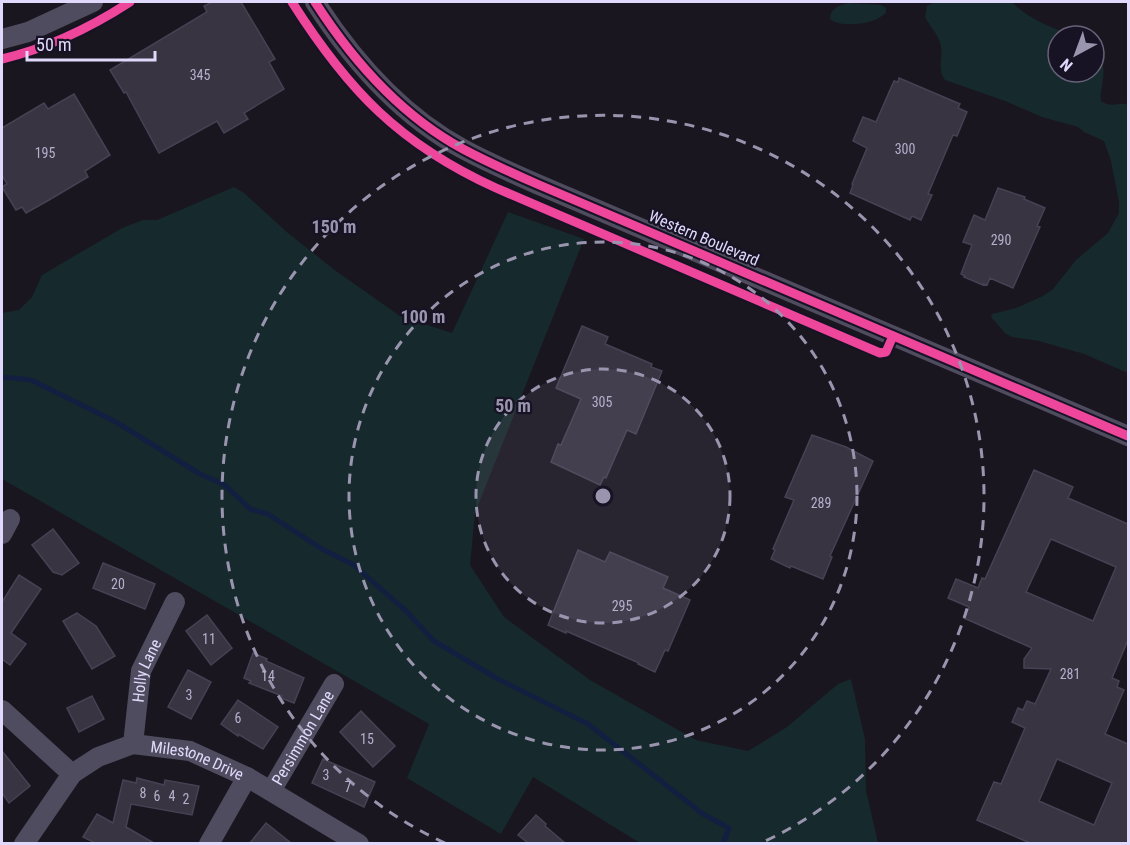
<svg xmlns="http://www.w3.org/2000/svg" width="1130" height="845" font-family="'Roboto Condensed',sans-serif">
	<rect width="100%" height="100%" fill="#191620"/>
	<g fill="#16292c">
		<path d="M934,2H1012C1028,19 1053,28 1075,36H1058V72H1094V43C1104,56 1105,71 1102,86C1101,92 1100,95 1101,101C1113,109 1118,101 1128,105V373L1084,354L1039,341L1012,337L1005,333L991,317L992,314L1016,308L1043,296L1053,289L1076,260L1108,233L1119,213V202L1111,161L1104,141L1084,132L1078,127L1042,117L1005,101L945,80C937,70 943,58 941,47C940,36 930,27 925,17L927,6Z"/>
		<path d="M849,3L881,5L886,8V12C878,24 841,29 830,19C830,8 840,5 849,3Z"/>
		<path d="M234,187L244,193L288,233L336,271L400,316L452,333L508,212L584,239L475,513L470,565L504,617L590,680L696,740L748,751L787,727L838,684L851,679L865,739L866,790L878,843H640L533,777L501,834L407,778L429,724L2,479V313L19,310L32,297L42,275L122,228L143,220H157Z"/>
	</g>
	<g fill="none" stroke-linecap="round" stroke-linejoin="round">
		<path stroke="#131f40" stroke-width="5" d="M2,377L31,380L116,422L200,474L225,485L250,509L268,514L322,549L354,565L406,611L434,641L498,679L588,724L703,814L729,828L723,844"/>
	</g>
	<g fill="#383442" stroke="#464253" stroke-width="1.5" fill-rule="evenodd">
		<path d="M212,2H241L275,59L269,62L284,89L244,113L248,119L224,133L217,121L159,153L126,92L124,93L110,70L207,12L204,6Z"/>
		<path d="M899,78L960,104L958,108L967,112L957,136L953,135L928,194L932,195L921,220L912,216L910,220L850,193L853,185L852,184L867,148L853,141L863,117L876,122L894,81L898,82Z"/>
		<path d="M74,94L110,155L85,171L88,177L49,200L26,213L22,207L16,210L2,187L7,184L2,175V128L44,103L48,109Z"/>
		<path d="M998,188L1025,197L1024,199L1045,208L1037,226L1040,227L1013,288L990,278L987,285L983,284V285L964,277L965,276L961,274L972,245L963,242L974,215L985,220Z"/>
		<path d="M582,326L608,337L605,344L652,364L651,367L662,371L636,434L627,430L606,478L604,477L600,485L551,462L558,444L561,445L581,399L556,388Z"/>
		<path d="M812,435L846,447L873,461L830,556L832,557L823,579L791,566L790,568L771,559L775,550L773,549L794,500L785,497Z"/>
		<path d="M1034,470L1073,487L1068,498L1128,524V640L1112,678L1119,681L1117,687L1124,690L1105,734L1128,744V843H1030L977,820L994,782L1001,784L1025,728L1012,722L1018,708L1023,710L1027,701L1035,704L1051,669L1024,668V659L1032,648L964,618L969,607L948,598L956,579L978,588L982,578L985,579ZM1051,539L1116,567L1093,621L1026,592ZM1057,759L1112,783L1094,825L1039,801Z"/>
		<path d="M53,529L79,563L62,575L53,572L32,545Z"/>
		<path d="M578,550L605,562L610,552L668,577L663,588L690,600L668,651L665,650L655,672L638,664L639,663L566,631V633L548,625Z"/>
		<path d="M103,563L155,584L145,609L93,588Z"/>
		<path d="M19,575L41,589L11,633L26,644L10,665L2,659V602Z"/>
		<path d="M77,613L96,626L115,656L92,669L63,621Z"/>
		<path d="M207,615L232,648L211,665L186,631Z"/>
		<path d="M253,653L267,659L266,661L304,678L294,703L281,698L282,696L249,683L251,681L244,678Z"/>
		<path d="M188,670L211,682L191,719L168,707Z"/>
		<path d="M92,696L104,719L79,732L67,708Z"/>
		<path d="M238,700L278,727L263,749L238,734V736L221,724Z"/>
		<path d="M361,711L395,746L373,767L340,732Z"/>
		<path d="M2,751L30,786L9,803L2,793Z"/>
		<path d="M323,759L375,782L364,807L312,783Z"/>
		<path d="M137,778L164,785L165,780L199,786L192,815L131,804L126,827L154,843H95L83,837L97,814L113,823L123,780L136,783Z"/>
		<path d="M536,815L546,824L545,826L565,843H528L518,835Z"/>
		<path d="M266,823L291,843H250Z"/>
	</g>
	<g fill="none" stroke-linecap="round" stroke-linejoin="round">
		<g stroke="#4f4c5f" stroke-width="20">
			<path d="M315,2C353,61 400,115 463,149C487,162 512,173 537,184L1128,436"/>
			<path d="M2,39L28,32L93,2"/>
			<path d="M2,534L10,519"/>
			<path d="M2,710L72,774"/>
			<path id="s1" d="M133,744L141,671L175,602"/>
			<path id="s2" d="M271,791L334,684"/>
			<path id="s3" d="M24,844L72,774L98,757L133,744L190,751L247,777L359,844"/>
			<path d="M209,844L247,777"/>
		</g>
		<g stroke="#171224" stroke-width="13">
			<g id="cycleway">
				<path d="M292,2C348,90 399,144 496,188L880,353L886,352L893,336"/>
				<path d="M315,2C353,61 400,115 463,149C487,162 512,173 537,184L1128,436"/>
				<path d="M2,59C48,48 90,28 130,2"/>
			</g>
		</g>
		<use href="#cycleway" stroke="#ed469a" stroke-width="9"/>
	</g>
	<circle cx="603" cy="496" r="127" fill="#9a95ae" fill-opacity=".12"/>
	<g fill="none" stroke="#9a95ae" stroke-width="3" stroke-dasharray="10 8">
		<circle cx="603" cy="496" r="127"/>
		<circle cx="603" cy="496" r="254"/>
		<path d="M445 843A381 381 0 1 1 761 843"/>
	</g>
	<g text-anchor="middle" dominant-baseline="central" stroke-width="4.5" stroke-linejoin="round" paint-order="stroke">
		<g font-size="14" fill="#b6b0cd">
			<text x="200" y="75">345</text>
			<text x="905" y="149">300</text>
			<text x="45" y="153">195</text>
			<text x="1001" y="240">290</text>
			<text x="602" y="402">305</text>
			<text x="821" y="503">289</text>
			<text x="118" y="584">20</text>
			<text x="622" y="606">295</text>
			<text x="209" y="639">11</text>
			<text x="1070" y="674">281</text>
			<text x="268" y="676">14</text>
			<text x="189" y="695">3</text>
			<text x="238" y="718">6</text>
			<text x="367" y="739">15</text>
			<text x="326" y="775">3</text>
			<text x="348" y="787">7</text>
			<text x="143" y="793">8</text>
			<text x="157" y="796">6</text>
			<text x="172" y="796">4</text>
			<text x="186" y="799">2</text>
		</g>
		<g font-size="16" fill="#e0d9fb" stroke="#171224">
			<text transform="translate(704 238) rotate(23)">Western Boulevard</text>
			<text stroke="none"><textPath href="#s1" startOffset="75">Holly Lane</textPath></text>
			<text stroke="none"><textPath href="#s2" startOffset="62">Persimmon Lane</textPath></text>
			<text stroke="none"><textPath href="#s3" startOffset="220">Milestone Drive</textPath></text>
		</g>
	</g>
	<circle cx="603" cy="496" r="9" fill="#9a95ae" stroke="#171224" stroke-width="3"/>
	<g font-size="18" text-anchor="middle" font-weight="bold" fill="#9a95ae" stroke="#171224" stroke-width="4.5" stroke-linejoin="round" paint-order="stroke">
		<text x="334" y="233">150 m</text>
		<text x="423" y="323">100 m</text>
		<text x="513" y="412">50 m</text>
	</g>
	<rect width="1130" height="845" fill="none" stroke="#e0d9fb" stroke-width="6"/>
	<g transform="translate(1076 54) rotate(221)"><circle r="28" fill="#171224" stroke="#67627a" stroke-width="1.5"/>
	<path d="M0-4.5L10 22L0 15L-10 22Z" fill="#9a95ae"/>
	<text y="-9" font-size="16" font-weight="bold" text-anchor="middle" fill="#e0d9fb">N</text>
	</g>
	<path d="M27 51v9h128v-9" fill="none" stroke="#e0d9fb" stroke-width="3"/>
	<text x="36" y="51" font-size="18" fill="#e0d9fb" stroke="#171224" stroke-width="4.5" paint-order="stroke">50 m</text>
</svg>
